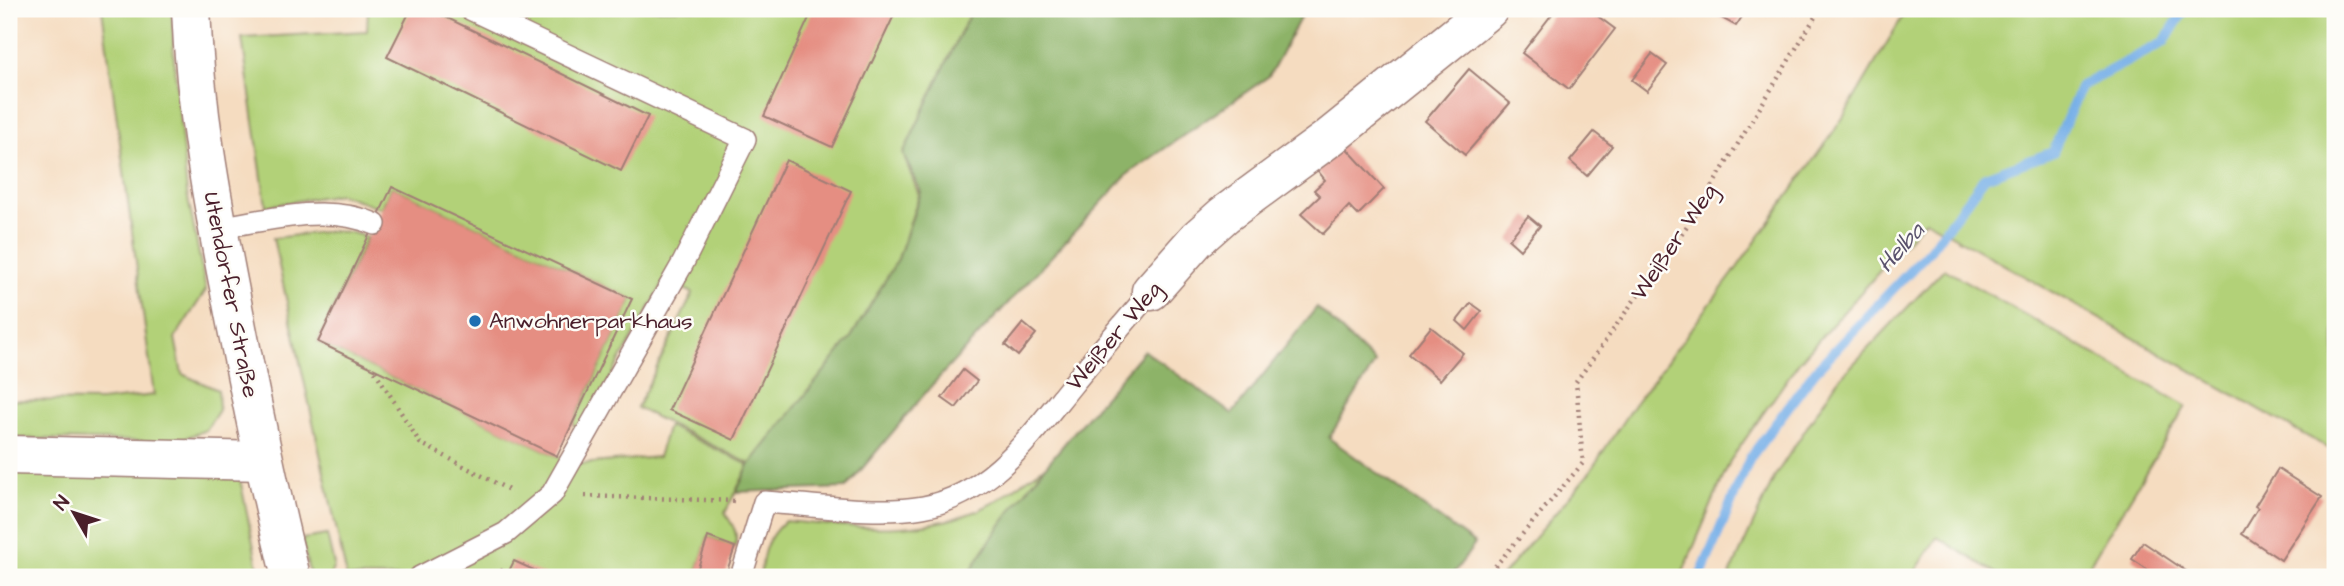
<svg xmlns="http://www.w3.org/2000/svg" width="2344" height="586" font-family="'Architects Daughter',sans-serif">
	<rect width="100%" height="100%" fill="#fdfcf7"/>
	<filter id="ink" filterUnits="userSpaceOnUse"><feTurbulence type="fractalNoise" baseFrequency=".0143" numOctaves="2"/><feDisplacementMap in="SourceGraphic" scale="14" xChannelSelector="R" yChannelSelector="G"/><feConvolveMatrix kernelMatrix="1 2 1 2 8 2 1 2 1" color-interpolation-filters="sRGB"/></filter>
	<filter id="wash" filterUnits="userSpaceOnUse"><feTurbulence type="fractalNoise" baseFrequency=".00686" numOctaves="4" result="noise"/><feDisplacementMap in="SourceGraphic" scale="28" xChannelSelector="R" yChannelSelector="G"/><feGaussianBlur stdDeviation="1.57" result="paint"/><feColorMatrix in="noise" values="0 0 0 0 0 0 0 0 0 0 0 0 0 0 0 0 0 1.4 0 .05"/><feComposite in="paint" operator="in"/></filter>
	<g filter="url(#wash)">
		<rect width="100%" height="100%" fill="#f5dcc0"/>
		<g fill="#b2d178" stroke="#7e7852" stroke-width="2">
			<path d="M102,9H172L174,59L187,193L206,290L175,338L182,374L218,390L219,410L206,430L175,442L9,438V400L100,401L154,395Z"/>
			<path d="M368,9H972L903,154L919,195L898,259L850,339L750,464L637,408L693,293L665,280L578,436L573,423L632,299L392,187L381,208L340,194L266,206L242,38L367,31Z"/>
			<path d="M1907,9H2335V452L1925,220L1799,362L1730,461L1681,577H1501L1587,476L1633,406L1732,275L1841,121Z"/>
			<path d="M332,231L349,232L367,237L318,342L557,456L582,464L658,457L668,426L749,465L725,513C732,524 739,533 735,547L708,537L695,577H345L346,573L273,238Z"/>
			<path d="M1944,269L2186,406L2082,577H2002L1937,537L1912,577H1729L1775,476L1837,381Z"/>
			<path d="M9,467L239,474L260,577H9Z"/>
			<path d="M1044,467L983,551L967,577H760C763,552 765,539 785,521C850,527 914,536 976,511C999,502 1024,480 1044,467Z"/>
			<path d="M327,535L334,565L330,577H310L302,539Z"/>
		</g>
		<g fill="#8db368" stroke="#6c694a" stroke-width="2">
			<path d="M972,9H1305L1269,76L1128,174L932,385L846,488L736,492L750,464L850,339L898,259L921,192L903,154Z"/>
			<path d="M1317,307L1375,363L1329,438L1475,544L1451,577H967C1016,494 1082,424 1144,350L1232,414Z"/>
		</g>
		<g fill="none" stroke-linecap="round" stroke-linejoin="round">
			<path stroke="#78b0e8" stroke-width="10" d="M1700,577L1750,458L1815,371L1929,251L1985,177L2053,152L2081,86L2164,42L2185,9"/>
		</g>
		<g id="blocks">
			<g fill="#e58e82">
				<path d="M411,9H429L648,116L621,171L387,57Z"/>
				<path d="M813,9H897L832,147L764,116Z"/>
				<path d="M1556,9H1588L1615,29L1569,89L1522,53Z"/>
				<path d="M1720,9H1747L1736,26L1716,15Z"/>
				<path d="M1652,54L1667,65L1647,91L1632,80Z"/>
				<path d="M1469,69L1510,103L1465,155L1425,121Z"/>
				<path d="M1594,132L1612,146L1587,176L1570,161Z"/>
				<path d="M1340,141L1384,189L1358,215L1349,206L1323,234L1301,214L1320,196L1314,190L1325,180L1311,162Z"/>
				<path d="M786,160L851,191L734,440L669,410Z"/>
				<path d="M392,187L632,299L557,456L318,342Z"/>
				<path d="M1528,216L1540,226L1520,250L1509,240Z"/>
				<path d="M1471,303L1482,311L1467,330L1457,321Z"/>
				<path d="M1023,323L1036,334L1018,356L1005,345Z"/>
				<path d="M1431,327L1463,353L1440,380L1409,354Z"/>
				<path d="M963,370L977,381L956,408L942,398Z"/>
				<path d="M2278,469L2322,497L2281,560L2242,534L2258,508L2255,506Z"/>
				<path d="M708,537L735,547L725,577H695Z"/>
				<path d="M2143,542L2186,571L2182,577H2159L2132,559Z"/>
				<path d="M514,561L549,577H506Z"/>
			</g>
		</g>
	</g>
	<g filter="url(#ink)">
		<use href="#blocks" fill-opacity="0" stroke="#a07e76" stroke-width="2"/>
		<g fill="none" stroke-linecap="round" stroke-linejoin="round">
			<g stroke="#a07e76" stroke-width="24">
				<g id="service">
					<path d="M217,228C267,220 327,203 375,224"/>
					<path d="M420,577L506,533L552,494L683,263L745,139L470,9"/>
					<path d="M741,577L764,502C813,505 875,515 923,507C991,495 1032,434 1072,385C1098,353 1125,323 1151,291"/>
				</g>
			</g>
			<g stroke="#a07e76" stroke-width="41">
				<g id="minor">
					<path d="M191,9C195,109 212,200 231,297C249,391 268,484 291,577"/>
					<path d="M1151,291L1197,239L1224,215L1329,138L1489,9"/>
					<path d="M9,455L263,461"/>
				</g>
			</g>
			<g stroke="#a07e76" stroke-width="4.5" stroke-dasharray="2 5" stroke-linecap="butt">
				<path d="M375,371L420,443L511,491"/>
				<path d="M585,496L737,501"/>
				<path d="M499,577L504,567"/>
				<path d="M1486,577L1583,463L1576,382L1694,216L1820,9"/>
			</g>
			<use href="#service" stroke="#fff" stroke-width="21"/>
			<use href="#minor" stroke="#fff" stroke-width="38"/>
		</g>
	</g>
	<circle fill="#1f6fb2" stroke="#fdfcf7" stroke-width="2.5" cx="475" cy="321" r="7"/>
	<g text-anchor="middle" dominant-baseline="central" stroke-width="5" stroke-linejoin="round" paint-order="stroke">
		<g font-size="23" fill="#4a1f2b" stroke="#fdfcf7">
			<text transform="translate(1674 242) rotate(-56)">Weißer Weg</text>
			<text transform="translate(231 295) rotate(79)">Utendorfer Straße</text>
			<text transform="translate(1114 336) rotate(-50)">Weißer Weg</text>
		</g>
		<g font-size="23" fill="#4a1f2b" stroke="#fdfcf7" text-anchor="start">
			<text x="489" y="321">Anwohnerparkhaus</text>
		</g>
		<g font-size="24" font-style="italic" fill="#5a526d" stroke="#fdfcf7">
			<text transform="translate(1901 248) rotate(-48)">Helba</text>
		</g>
	</g>
	<rect width="2344" height="586" fill="none" stroke="#fdfcf7" stroke-width="35"/>
	<g transform="translate(74 513) rotate(309)" stroke="#fdfcf7" stroke-width="5" paint-order="stroke">
	<path d="M0-5L12 26L0 18L-12 26Z" fill="#4a1f2b"/>
	<text y="-10" font-size="19" font-weight="bold" text-anchor="middle" fill="#4a1f2b">N</text>
	</g>
</svg>
